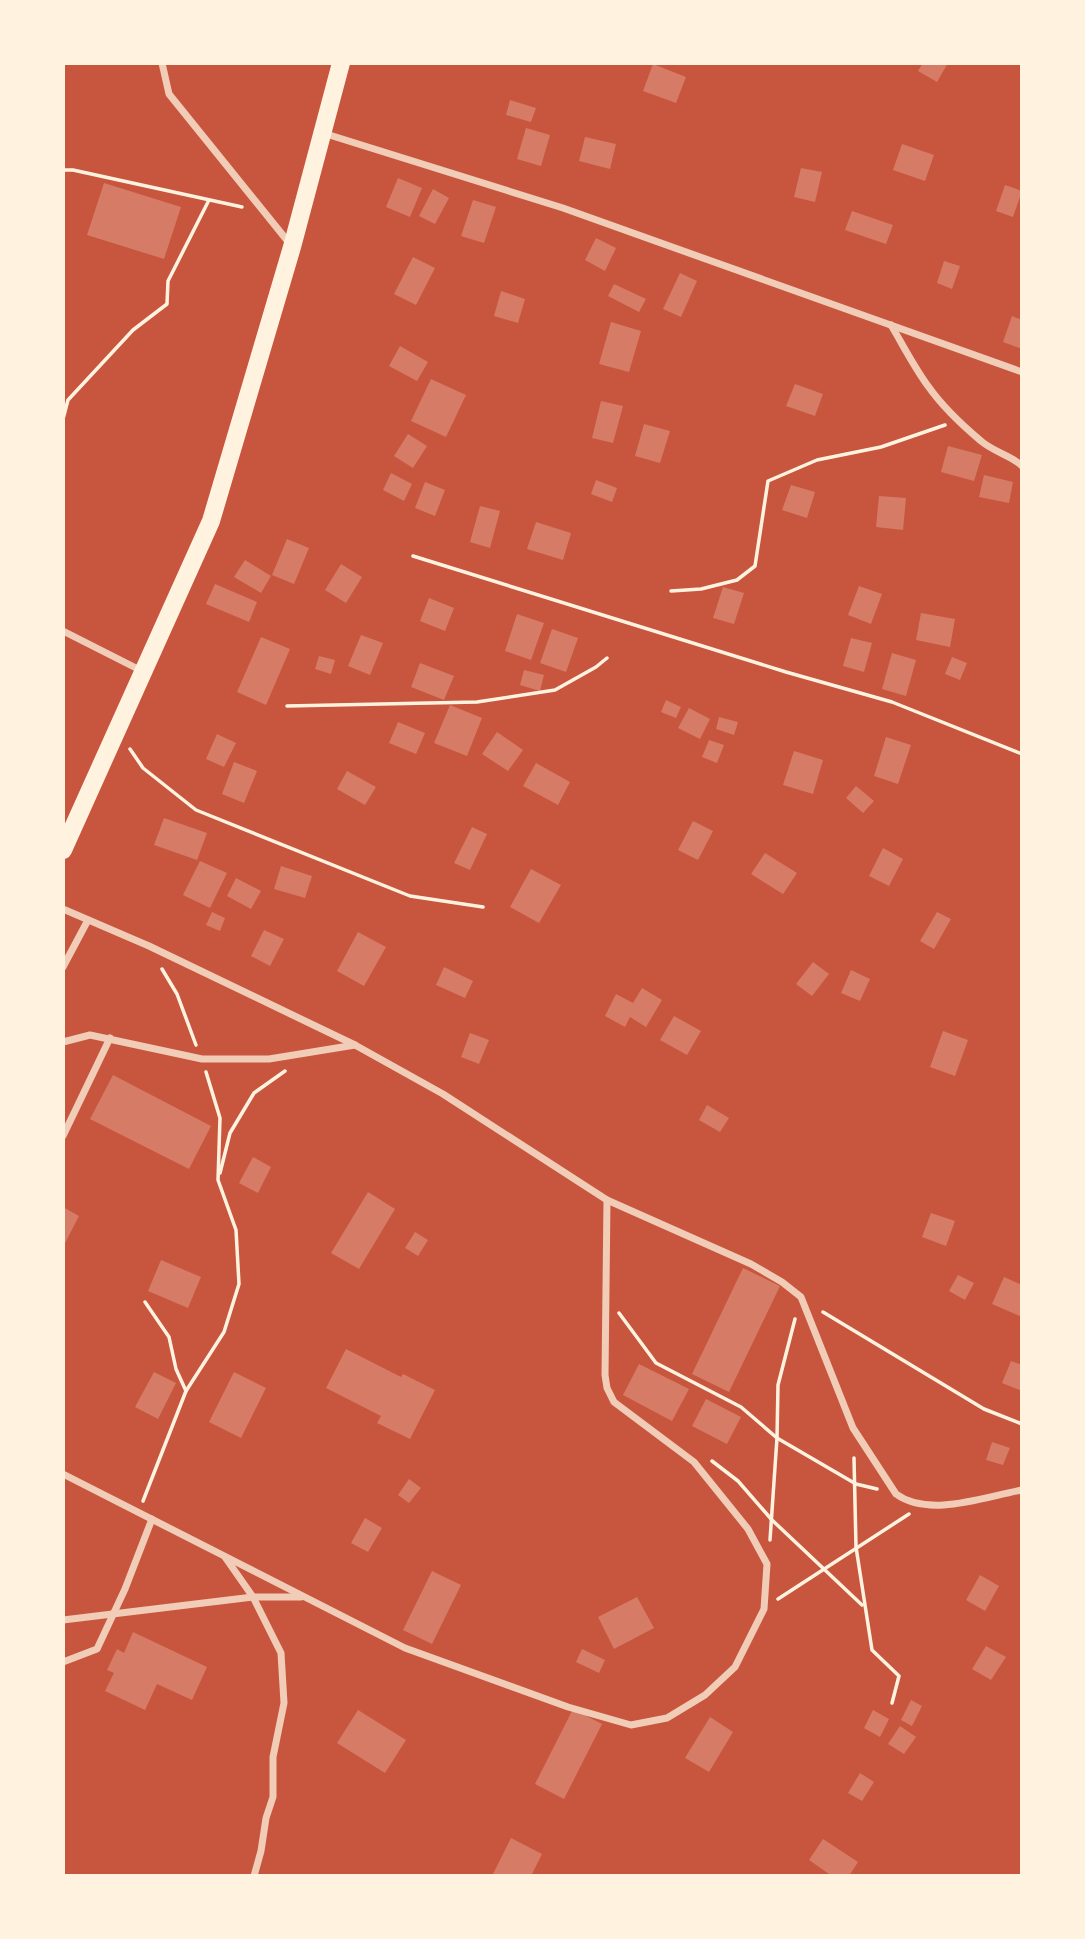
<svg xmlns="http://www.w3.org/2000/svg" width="1085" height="1939" font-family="Georgia,serif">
	<rect width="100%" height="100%" fill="#c8553d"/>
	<g fill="#d67c66">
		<path d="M923,63H948L937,82L918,71Z"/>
		<path d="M653,64L686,77L676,103L643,91Z"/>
		<path d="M510,100L536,108L531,122L506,115Z"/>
		<path d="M526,128L550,135L541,166L517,159Z"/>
		<path d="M585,137L616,144L610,169L579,161Z"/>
		<path d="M902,144L934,155L925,181L893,170Z"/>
		<path d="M801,168L822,172L815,202L794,197Z"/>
		<path d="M398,178L422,188L410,217L386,207Z"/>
		<path d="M104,183L181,207L164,259L87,235Z"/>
		<path d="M1005,185L1022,191L1013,217L996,211Z"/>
		<path d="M433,189L449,198L435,224L419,216Z"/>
		<path d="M473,200L496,207L484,243L461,236Z"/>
		<path d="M852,211L893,225L886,244L845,230Z"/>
		<path d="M596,238L616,248L605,271L585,260Z"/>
		<path d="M413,257L435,268L416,305L394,294Z"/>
		<path d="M944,261L960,266L952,289L937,283Z"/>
		<path d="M680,273L697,281L681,317L663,309Z"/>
		<path d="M614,284L646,299L639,312L608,296Z"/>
		<path d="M501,291L525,299L518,323L494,316Z"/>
		<path d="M1012,316L1022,320V349L1003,342Z"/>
		<path d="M611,322L641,331L629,372L599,364Z"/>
		<path d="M400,346L428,362L417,381L389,366Z"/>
		<path d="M431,379L466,395L446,437L411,421Z"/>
		<path d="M795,384L823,394L815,416L786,406Z"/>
		<path d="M601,401L623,406L613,443L592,438Z"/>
		<path d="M644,424L670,431L660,463L635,456Z"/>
		<path d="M408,434L427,446L413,468L394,456Z"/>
		<path d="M948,446L982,455L974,481L941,472Z"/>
		<path d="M391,473L412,484L404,501L383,490Z"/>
		<path d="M984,475L1013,482L1009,503L979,497Z"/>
		<path d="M596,480L617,488L612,502L591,494Z"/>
		<path d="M425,482L445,490L435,516L415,508Z"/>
		<path d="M791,485L815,492L807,518L782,510Z"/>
		<path d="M879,496L906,498L903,530L876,527Z"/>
		<path d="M480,506L500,511L490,548L470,542Z"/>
		<path d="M536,522L571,533L563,560L527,549Z"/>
		<path d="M287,539L309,548L294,584L272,575Z"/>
		<path d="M245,560L271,576L261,593L234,577Z"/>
		<path d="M341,564L362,577L346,603L325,590Z"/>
		<path d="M215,584L257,602L249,622L206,604Z"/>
		<path d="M859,586L882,594L871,624L848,615Z"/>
		<path d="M723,587L744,593L734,624L713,618Z"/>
		<path d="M429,598L454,608L445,631L420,621Z"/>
		<path d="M921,613L955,619L950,647L916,640Z"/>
		<path d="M517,614L544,623L531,660L505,651Z"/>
		<path d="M552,629L578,638L566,672L540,663Z"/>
		<path d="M361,635L383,643L370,675L348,666Z"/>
		<path d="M261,637L290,649L266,705L237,692Z"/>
		<path d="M851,638L872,643L864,672L843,666Z"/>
		<path d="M892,653L916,660L906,696L882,689Z"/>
		<path d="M319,656L335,660L331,674L315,669Z"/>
		<path d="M952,657L967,663L960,680L945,674Z"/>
		<path d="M420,663L454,676L444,700L411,687Z"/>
		<path d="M524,670L544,675L540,691L520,685Z"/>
		<path d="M666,700L681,707L676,718L661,712Z"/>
		<path d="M450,705L482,718L467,756L434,743Z"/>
		<path d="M689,708L710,719L700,739L678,728Z"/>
		<path d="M719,717L738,722L734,735L716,729Z"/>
		<path d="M398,722L425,733L416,754L389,743Z"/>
		<path d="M497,732L523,750L508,771L482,754Z"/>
		<path d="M217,734L236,743L224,767L206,759Z"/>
		<path d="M886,737L911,745L898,784L874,776Z"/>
		<path d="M709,740L724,745L717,763L702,757Z"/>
		<path d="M794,751L823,760L813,794L783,785Z"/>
		<path d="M234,762L257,771L244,803L222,794Z"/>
		<path d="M536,763L570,782L558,805L523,786Z"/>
		<path d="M347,771L376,787L365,805L337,789Z"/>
		<path d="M856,786L874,801L863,813L846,798Z"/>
		<path d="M164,818L207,833L197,860L154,845Z"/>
		<path d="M693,821L713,831L698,860L678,850Z"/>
		<path d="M472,827L487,834L470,870L454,863Z"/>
		<path d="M883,848L903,859L889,886L869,876Z"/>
		<path d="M765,853L797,873L783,894L751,874Z"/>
		<path d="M200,861L227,873L210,908L183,895Z"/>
		<path d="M281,866L312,876L305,898L274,889Z"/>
		<path d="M531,869L561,885L539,923L510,907Z"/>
		<path d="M236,878L261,891L251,909L227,896Z"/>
		<path d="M212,912L225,918L220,931L206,925Z"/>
		<path d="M937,912L951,919L934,949L920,941Z"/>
		<path d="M264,930L284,939L270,966L251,956Z"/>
		<path d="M358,932L386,947L364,986L337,971Z"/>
		<path d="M813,962L829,974L812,996L796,984Z"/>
		<path d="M444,967L473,981L465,998L436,985Z"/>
		<path d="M851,970L870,979L860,1001L841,993Z"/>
		<path d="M642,988L662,1000L646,1027L630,1017L625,1027L605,1016L616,994L633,1003Z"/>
		<path d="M674,1016L701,1031L687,1055L660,1040Z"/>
		<path d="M943,1031L968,1040L955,1076L930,1067Z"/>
		<path d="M470,1033L489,1040L479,1064L461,1057Z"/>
		<path d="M113,1075L211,1126L189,1169L90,1119Z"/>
		<path d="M707,1105L729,1118L720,1132L699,1120Z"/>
		<path d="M253,1157L271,1167L258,1193L239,1183Z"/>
		<path d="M368,1192L395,1209L359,1269L331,1253Z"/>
		<path d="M63,1207L79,1216L63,1247Z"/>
		<path d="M931,1213L955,1221L946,1246L922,1237Z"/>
		<path d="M415,1232L428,1240L418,1256L405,1248Z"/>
		<path d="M161,1260L201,1277L188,1308L148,1291Z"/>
		<path d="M743,1268L780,1286L729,1392L692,1374Z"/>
		<path d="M958,1275L974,1283L965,1300L949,1291Z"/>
		<path d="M1004,1277L1022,1285V1317L992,1304Z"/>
		<path d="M346,1349L401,1377L403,1374L435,1390L410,1439L377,1423L381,1416L326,1388Z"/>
		<path d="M1011,1361L1022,1365V1391L1002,1383Z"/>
		<path d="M639,1364L689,1389L672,1421L623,1395Z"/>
		<path d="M154,1372L176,1383L158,1419L135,1407Z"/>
		<path d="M234,1372L266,1388L241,1438L209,1422Z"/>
		<path d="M706,1399L741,1417L727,1444L692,1426Z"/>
		<path d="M992,1442L1010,1448L1003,1465L986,1460Z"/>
		<path d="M409,1479L421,1488L409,1503L398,1495Z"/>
		<path d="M365,1518L382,1528L368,1552L351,1543Z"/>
		<path d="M432,1571L461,1585L432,1644L403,1630Z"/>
		<path d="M980,1575L999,1586L985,1611L966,1600Z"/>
		<path d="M637,1597L654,1628L614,1649L598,1617Z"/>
		<path d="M133,1632L207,1667L192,1700L157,1684L145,1710L105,1691L114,1673L107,1670L117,1649L124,1653Z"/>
		<path d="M986,1646L1006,1657L991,1680L972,1669Z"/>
		<path d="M582,1649L605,1660L599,1673L576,1662Z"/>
		<path d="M911,1700L922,1706L912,1726L901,1720Z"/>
		<path d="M573,1709L602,1724L564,1799L535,1784Z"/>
		<path d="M358,1710L406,1740L385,1773L337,1743Z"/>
		<path d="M873,1710L889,1719L880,1737L864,1728Z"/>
		<path d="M710,1717L733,1732L709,1772L685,1758Z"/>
		<path d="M900,1726L916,1737L904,1754L888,1744Z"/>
		<path d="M860,1773L874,1782L862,1801L848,1793Z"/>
		<path d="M511,1838L542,1854L531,1876H492Z"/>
		<path d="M823,1839L858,1862L849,1876H832L809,1860Z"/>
	</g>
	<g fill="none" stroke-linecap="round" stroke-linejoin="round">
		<g stroke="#fff3e0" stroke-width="3.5">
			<path d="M1020,63L1022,64"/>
			<path d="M63,170H73L242,207"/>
			<path d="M63,419L68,400L133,330L167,304L168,281L209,200"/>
			<path d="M413,556L786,672L892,702L1022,754"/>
			<path d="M671,591L701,589L737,580L755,566L768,481L817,460L881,447L945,425"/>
			<path d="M287,706L477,702L555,690L596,667L607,658"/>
			<path d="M130,749L143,768L196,810L410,896L483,907"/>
			<path d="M162,969L177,994L196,1045"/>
			<path d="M220,1173L230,1133L254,1093L285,1071"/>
			<path d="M823,1312L984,1409L1022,1424"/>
			<path d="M619,1313L656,1363L741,1407L777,1438L856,1484L877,1489"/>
			<path d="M186,1391L224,1332L239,1284L236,1230L218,1180L220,1118L206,1072"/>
			<path d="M854,1458L856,1547L872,1650L899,1676L892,1703"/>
			<path d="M712,1461L738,1481L772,1520L862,1605"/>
			<path d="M143,1501L186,1391L176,1369L169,1337L145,1302"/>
			<path d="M770,1540L777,1438L778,1385L795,1319"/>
			<path d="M778,1599L909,1514"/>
		</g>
		<g stroke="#f1ccb7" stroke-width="7">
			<path d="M162,63L169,94L290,244"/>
			<path d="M323,133L563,208L1022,372"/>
			<path d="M891,325C903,345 914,367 928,386C942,406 962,425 981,441C992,451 1014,457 1022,466"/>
			<path d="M63,631L142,671"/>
			<path d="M63,909L149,946L355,1045L443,1094L607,1200L751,1264L782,1282L801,1297L853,1428L896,1494C929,1518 984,1497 1022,1490"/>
			<path d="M63,967L88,920"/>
			<path d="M63,1042L90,1035L202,1059H269L355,1045"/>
			<path d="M63,1136L110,1038"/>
			<path d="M63,1474L405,1648L568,1707L631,1725L667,1718L705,1695L735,1667L764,1609L767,1564L748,1529L694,1462L614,1402L607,1388L605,1375L607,1200"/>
			<path d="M225,1557L253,1597L281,1653L284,1703L273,1757V1797L266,1818L261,1851L254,1876"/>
			<path d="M63,1620L253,1597H301"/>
			<path d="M63,1662L97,1649L125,1589L152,1519"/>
		</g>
		<path stroke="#fff3e0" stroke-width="18" d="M63,850L211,521L292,247L341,63"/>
	</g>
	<rect width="1085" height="1939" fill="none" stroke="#fff3e0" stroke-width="130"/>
</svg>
